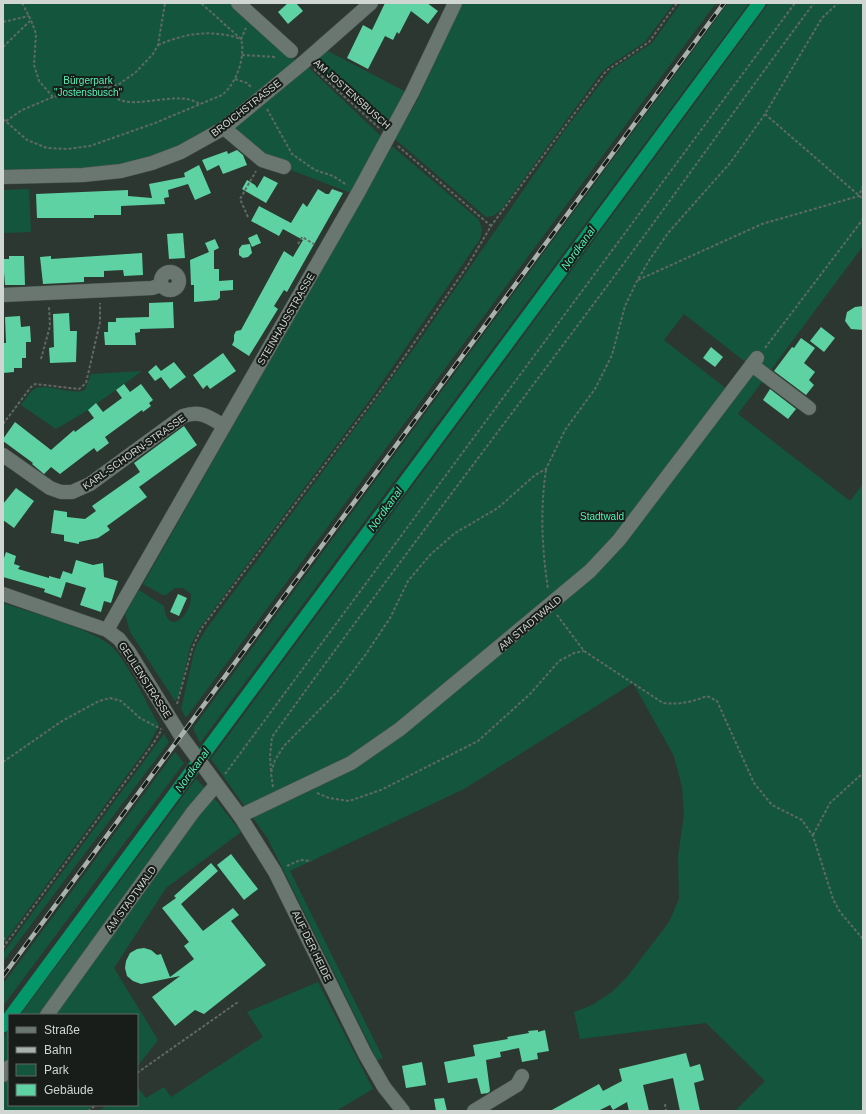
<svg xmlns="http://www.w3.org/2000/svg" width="866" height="1114" font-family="Helvetica,sans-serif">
	<rect width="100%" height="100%" fill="#2c3731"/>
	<g fill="#13563d" fill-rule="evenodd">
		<path d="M3,3H232L297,62L218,126L180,147L119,166L3,173Z"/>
		<path d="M462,3H674L645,42L609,66L601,73L501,210L493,216L486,217L395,139L418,99Z"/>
		<path d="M681,3H716L186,718L181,709L194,652L197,644L207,628L415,347L564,131L611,70L652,43Z"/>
		<path d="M728,3H749L200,743L193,728Z"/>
		<path d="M769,3H863V246L738,414L850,501L863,484V1111H735L765,1081L706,1023L580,1039L574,1012L592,1005L612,992L627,977L669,922L679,899L678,856L684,815L682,787L674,756L633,683L464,789L290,871L383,1058L377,1060L268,839L211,759ZM684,314L748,364L728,390L664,340Z"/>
		<path d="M326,50L406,92L385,131L311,63Z"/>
		<path d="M307,66L382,137L351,193L288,169L266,157L234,128Z"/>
		<path d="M392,146L479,220L482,230L480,239L372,397L199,629L190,647L179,696L175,701L130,632L125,614L139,590L164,606C167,637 192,617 191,594L183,588H175L166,595H163L143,584Z"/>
		<path d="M29,189L31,232L3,233V190Z"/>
		<path d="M142,371L88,410L56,429L21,405C25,400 28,394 33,390C44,381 70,396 85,390L91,374Z"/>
		<path d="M3,603C29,612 93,629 111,646C127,660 147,705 159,725L149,745L3,944Z"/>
		<path d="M164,734L169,742L3,962V953Z"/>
		<path d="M175,752L184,763L3,1006V984Z"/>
		<path d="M196,779L206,789L43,1015H20Z"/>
		<path d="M215,799L241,832L166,888L114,968L158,1040L137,1067V1015H52L208,800Z"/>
		<path d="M318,982L373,1089L336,1111H99L107,1105H137V1087L146,1098L164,1087L171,1097L263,1037L247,1012Z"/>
		<path d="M9,1029V1062L3,1071V1037Z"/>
		<path d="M9,1073V1105H94L86,1111H3V1081Z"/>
	</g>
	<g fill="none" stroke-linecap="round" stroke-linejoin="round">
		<g stroke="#03976a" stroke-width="13">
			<path d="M11,1015L759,3"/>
			<path d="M3,1026L9,1018"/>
		</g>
	</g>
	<g fill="#5ed2a2">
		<path d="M288,3H296L303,11L288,24L278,12Z"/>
		<path d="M385,3H427L438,11L428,24L411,11L399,34L397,32L393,40L385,36L368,69L347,58L363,25L372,30Z"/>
		<path d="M237,150L243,155L247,165L223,174L219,165L207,171L202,160L227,151L228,154Z"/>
		<path d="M199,165L211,193L195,200L188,184L168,190L169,197L164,198L165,204L121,206V215H94V218H37L36,194L128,190V196L152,198L149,184L185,177L184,173Z"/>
		<path d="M264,176L278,183L266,203L242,189L247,180L255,185L257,188Z"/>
		<path d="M318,189L326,194H329L332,189L343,193L287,292L284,290L274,306L278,309L249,356L232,345L234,341V335L236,331L241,330L284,251L293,257L303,240L283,229L279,236L251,221L259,206L291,223L303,203L307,207Z"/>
		<path d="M183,233L185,258L169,259L167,234Z"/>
		<path d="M257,234L261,243L252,247L248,238Z"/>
		<path d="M215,239L219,248L211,252L214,250V269H219V281L233,280V290L220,291V298L218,299V300L194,302V285H191L190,260L209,252L205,243Z"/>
		<path d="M250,244L252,253L248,257L243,258L239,255V249L242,245Z"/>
		<path d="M142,253L143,275L124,276L123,270L104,271V277H84V282L43,284L40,257L51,256V259Z"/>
		<path d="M9,256H24L25,285H5L3,259H9Z"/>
		<path d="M173,302L174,328L140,329V332L135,333L136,345H105L104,332H108V322H116V318L149,317V303Z"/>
		<path d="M863,306V330L851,329L845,321L847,312L855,307Z"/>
		<path d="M69,313L70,331H77L76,362L50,363L49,348L54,347L53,314Z"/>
		<path d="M20,316L21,327L30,326L31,342H26V358H22V368H14V372L3,373V343H6L5,317Z"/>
		<path d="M821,327L835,338L824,352L810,341Z"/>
		<path d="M801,338L815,348L804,363L815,372L809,380L814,385L806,395L774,371L792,347L794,348Z"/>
		<path d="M711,347L723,357L715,367L703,358Z"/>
		<path d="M223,353L236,371L210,389L207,385L203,389L193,375Z"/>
		<path d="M174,362L186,377L170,389L161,377L155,381L148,372L156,365L161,371Z"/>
		<path d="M124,384L130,392L141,384L153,400L149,403L151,406L143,412L142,410L105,437L109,443L97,452L94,448L60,474L51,467L44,474L32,464L33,463L3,441V439L15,422L51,450L74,430L75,432L94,418L88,410L96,403L103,412L122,398L116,390Z"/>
		<path d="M770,389L796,409L788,419L763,400Z"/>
		<path d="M184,426L197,445L139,487L147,497L107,526L110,530L98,538L79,542V544L64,541V535L51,533L54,510L67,512V517L85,519L96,511L92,506L140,472L134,463Z"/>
		<path d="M16,488L34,501L14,528L3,520V504Z"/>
		<path d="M6,552L16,556L14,564L20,566L18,569L49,578V576L60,579L63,571L72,574L76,560L93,565L103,563L104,577L118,581L111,603L104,601L101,612L80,605L86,588L66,582L61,598L44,592L45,589L3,577V561Z"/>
		<path d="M178,594L187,598L179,616L170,612Z"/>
		<path d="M231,854L258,889L244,900L217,865Z"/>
		<path d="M211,863L218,871L181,904L203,931L233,908L239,915L231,921L266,965L204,1014L195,1010L175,1026L152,997L180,976L141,984L133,981L127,976L125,968L126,961L130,953L137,949L144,948L151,950L157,955L161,954L170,977L194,959L184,946L189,942L162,908L176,898L174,896Z"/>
		<path d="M538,1030V1032L545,1030L549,1051L537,1053L538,1059L522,1062L519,1048L500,1052L501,1057L486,1060L490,1091L488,1093L481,1094L477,1078L448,1083L444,1062L475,1056L473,1045L508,1039L507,1037L529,1033L528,1031Z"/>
		<path d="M686,1053L690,1067L700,1064L704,1080L694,1083L700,1111H680L673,1078L643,1085L649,1111H629L627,1102L613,1110L610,1105L598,1111H550L599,1084L603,1091L622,1081L619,1069Z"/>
		<path d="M422,1062L426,1085L406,1088L402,1066Z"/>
		<path d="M444,1098L447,1111H436L434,1099Z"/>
	</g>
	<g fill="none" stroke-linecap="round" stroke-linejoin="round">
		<g stroke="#49524d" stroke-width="15">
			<g id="minor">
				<path d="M238,3L291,51"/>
				<path d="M224,128L262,160L284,167"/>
				<path d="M3,177L83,175L121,171L152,163L181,152L224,128L304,62L371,3"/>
				<circle cx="170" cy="281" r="9"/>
				<path d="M3,295L152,288L161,285"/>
				<path d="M752,365L809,408"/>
				<path d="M3,455L50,488L61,492H72L90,484L183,416C201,410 209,417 224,426"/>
				<path d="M3,594L107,630L119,639L129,652L181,736L240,816L275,872L365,1054L384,1087L403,1111"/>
				<path d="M107,630L358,193L412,93L455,3"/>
				<path d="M240,816L351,763L400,729L590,571L619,540L757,358"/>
				<path d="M47,1015L193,812L216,785"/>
				<path d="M3,1075L9,1067"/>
				<path d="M474,1111L517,1085L522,1076"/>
			</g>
		</g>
		<g stroke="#606964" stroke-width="2" stroke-dasharray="3 2" stroke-linecap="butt">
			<path d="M22,3L31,20L36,34L34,65L39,81L53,97L94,90L119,84L135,73L153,54L158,45L165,3"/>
			<path d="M3,22L29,16"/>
			<path d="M158,45C186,33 212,29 241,39L246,28"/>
			<path d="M3,47L31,20"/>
			<path d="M242,55L277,57"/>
			<path d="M314,69L379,128"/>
			<path d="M235,79L247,83L252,88"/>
			<path d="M109,87C117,120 176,86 199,104"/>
			<path d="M267,109L292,154L315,170L333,176L347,185"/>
			<path d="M765,114L863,199"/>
			<path d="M3,119L27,140L47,148L67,149L90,146L155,123L222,95C236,84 246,57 241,39L201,3"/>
			<path d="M6,121L22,110L53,97"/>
			<path d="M398,146L491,226"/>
			<path d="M248,217L240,199L256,171"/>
			<path d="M298,244L302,237L314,244"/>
			<path d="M638,280L762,224L859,196L863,186"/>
			<path d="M765,348L863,219"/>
			<path d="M41,359L50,326L49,306"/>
			<path d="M3,424L31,387L35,384L79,389L86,383L100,322V303"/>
			<path d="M546,470C540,510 542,549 548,589"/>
			<path d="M557,615L584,651L663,703C680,705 691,702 707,696L717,701L754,783L772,805L802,820L813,836L833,899L840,912L863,939"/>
			<path d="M177,704L192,649L201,629L387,382L468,265L491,226L606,71L649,42L677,3"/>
			<path d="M3,762L62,721L99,701L110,698L121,701L140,718L161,729"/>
			<path d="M271,771L270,756L272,737C389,574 511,416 630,255C692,171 752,86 814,3"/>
			<path d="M225,774L795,3"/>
			<path d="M273,787L271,773L275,760L284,746L338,691L366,654L390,618L408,581L430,555L455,533L498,508L535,475L546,469L565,430L595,389L612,355L625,306L637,281L650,259L668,233L730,163L765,114L822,18L838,3"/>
			<path d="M317,793L329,798L349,801L381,790L478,741L530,694L559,661L574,653L584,651"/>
			<path d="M813,835L830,803L863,773"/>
			<path d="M287,866L300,860L311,861"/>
			<path d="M3,937L7,943"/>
			<path d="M3,948L153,744L162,729"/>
			<path d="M137,1073L238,1002"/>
			<path d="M665,1104L666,1111"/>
			<path d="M88,1111L96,1105"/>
		</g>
		<use href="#minor" stroke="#6a7670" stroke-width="14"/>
		<g stroke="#aab2ae" stroke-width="4.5">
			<path id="rail" d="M3,976L724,3"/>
		</g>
		<use href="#rail" stroke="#181d1a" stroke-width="3" stroke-dasharray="9" stroke-linecap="butt"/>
	</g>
	<g text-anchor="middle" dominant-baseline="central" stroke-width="4" stroke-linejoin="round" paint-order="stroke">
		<g font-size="10" fill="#55f1b5" stroke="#181d1a">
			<text x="88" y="80">Bürgerpark<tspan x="88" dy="12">"Jostensbusch"</tspan></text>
			<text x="602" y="516">Stadtwald</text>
		</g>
		<g font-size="10" fill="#d0d7d3" stroke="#181d1a">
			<text transform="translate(352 94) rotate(42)">AM JOSTENSBUSCH</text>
			<text transform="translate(246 108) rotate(-38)">BROICHSTRASSE</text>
			<text transform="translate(286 319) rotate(-60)">STEINHAUSSTRASSE</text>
			<text transform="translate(134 452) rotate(-35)">KARL-SCHORN-STRASSE</text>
			<text transform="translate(530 623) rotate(-40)">AM STADTWALD</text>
			<text transform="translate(145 680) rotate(57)">GEULENSTRASSE</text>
			<text transform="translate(131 899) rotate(-54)">AM STADTWALD</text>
			<text transform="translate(312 946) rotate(64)">AUF DER HEIDE</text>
		</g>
		<g font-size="11" font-style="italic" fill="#51eeb2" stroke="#181d1a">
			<text transform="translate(578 248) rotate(-54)">Nordkanal</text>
			<text transform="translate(385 509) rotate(-54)">Nordkanal</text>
			<text transform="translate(192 770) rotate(-54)">Nordkanal</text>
		</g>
	</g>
	<rect width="866" height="1114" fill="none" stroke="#d0d7d3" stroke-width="8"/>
	<rect x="8" y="1014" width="130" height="92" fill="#181d1a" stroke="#626764"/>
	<rect x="16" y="1027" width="20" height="6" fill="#6a7670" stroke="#626764"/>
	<text x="44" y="1034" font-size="12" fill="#d0d7d3">Straße</text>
	<rect x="16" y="1047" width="20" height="6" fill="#aab2ae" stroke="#626764"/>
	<text x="44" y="1054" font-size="12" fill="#d0d7d3">Bahn</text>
	<rect x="16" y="1064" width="20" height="12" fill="#13563d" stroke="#626764"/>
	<text x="44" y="1074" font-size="12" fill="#d0d7d3">Park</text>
	<rect x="16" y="1084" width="20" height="12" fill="#5ed2a2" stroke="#626764"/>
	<text x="44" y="1094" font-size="12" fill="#d0d7d3">Gebäude</text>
</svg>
